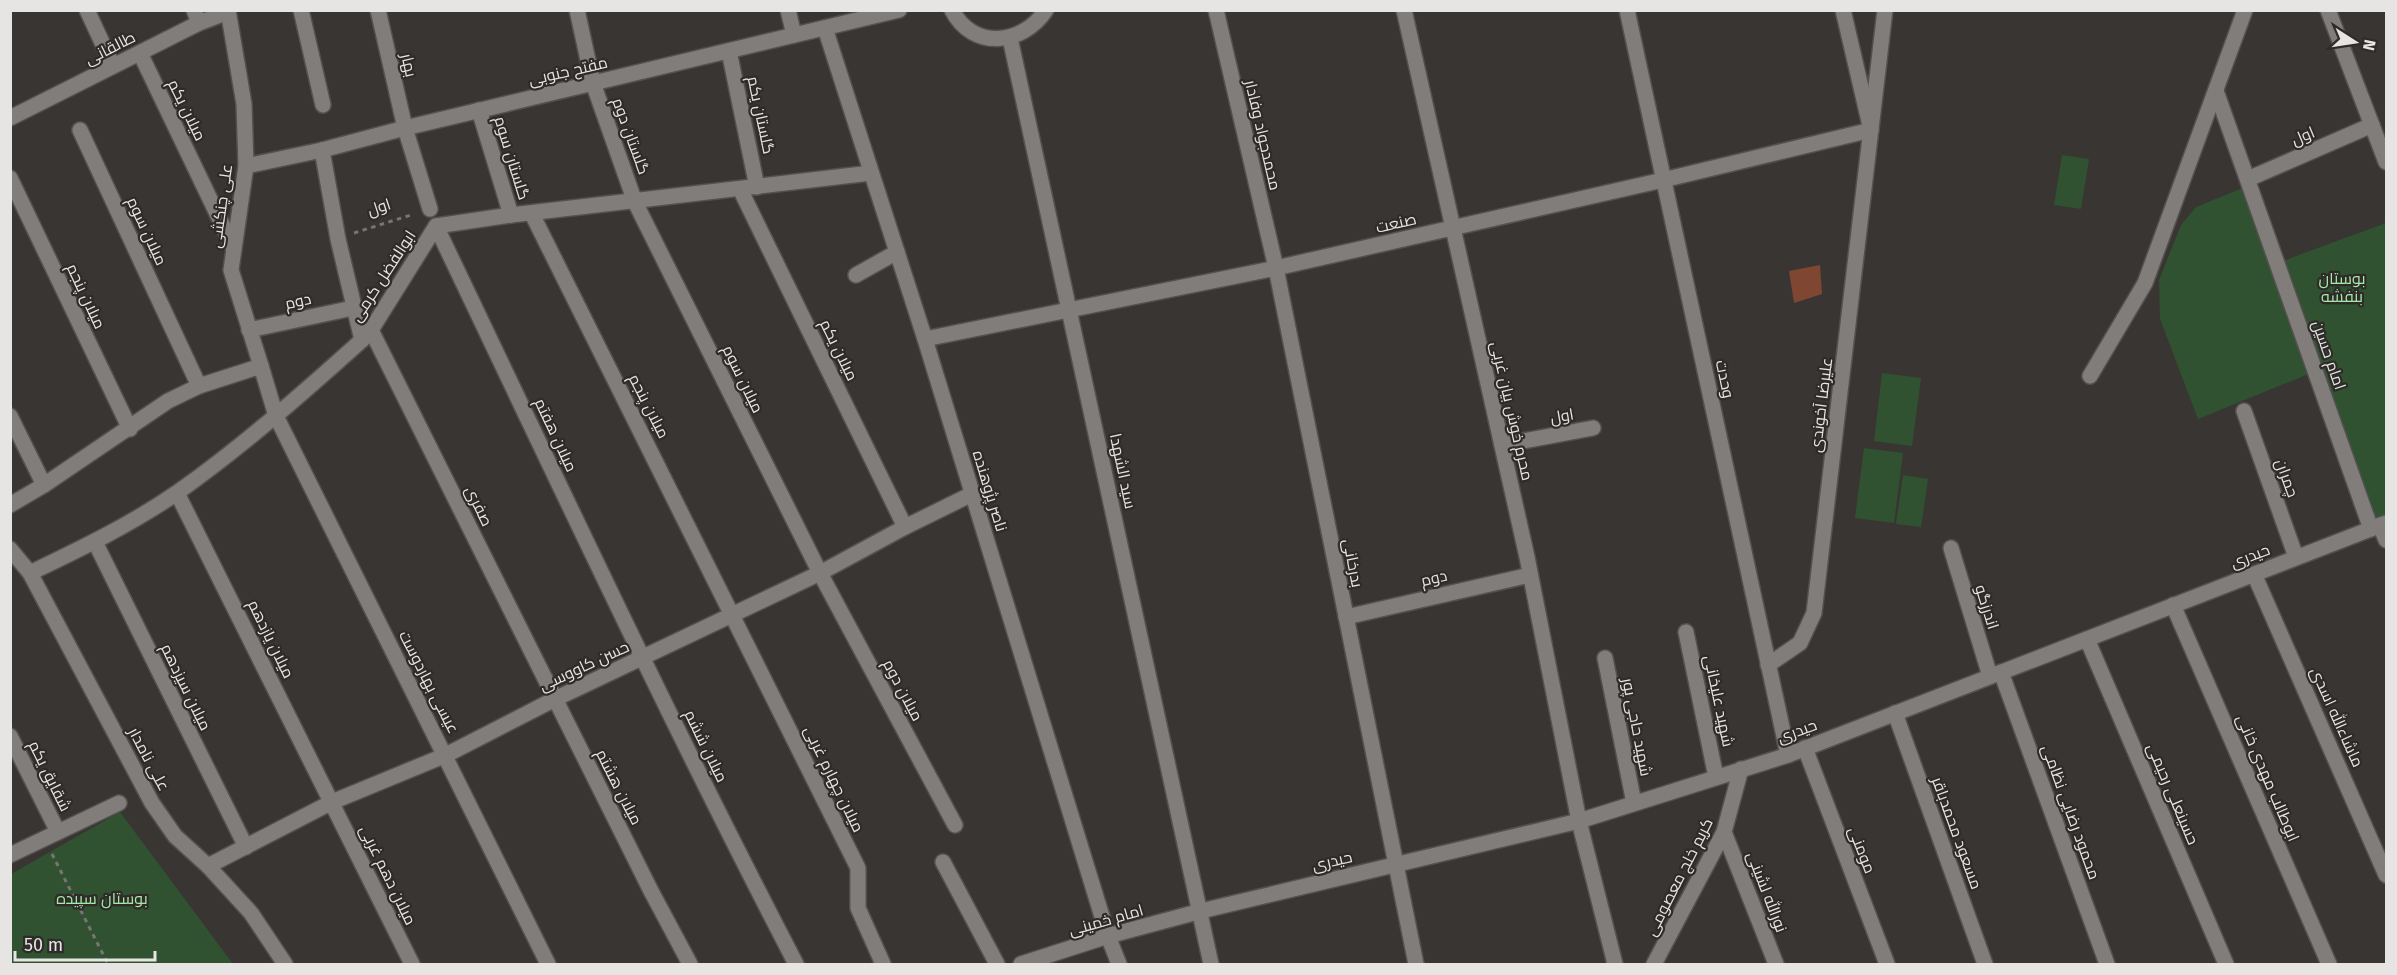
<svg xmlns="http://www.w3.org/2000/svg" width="2397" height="975" font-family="'Fira Sans',Cairo,sans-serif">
	<rect width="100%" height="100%" fill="#383533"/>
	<g fill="#305231">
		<path d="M2062,155L2089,159L2081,209L2054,205Z"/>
		<path d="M2245,187L2311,373L2198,419L2160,319L2159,280L2181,225L2196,207Z"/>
		<path d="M2386,223V515L2375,520L2285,260Z"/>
		<path d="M1882,373L1921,378L1912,446L1874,441Z"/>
		<path d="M1864,448L1903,453L1894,523L1855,518Z"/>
		<path d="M1903,475L1928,479L1921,527L1896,524Z"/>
		<path d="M120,812L233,964H11V874Z"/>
	</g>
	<path fill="#7f4732" d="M1820,265L1822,294L1794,303L1789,271Z"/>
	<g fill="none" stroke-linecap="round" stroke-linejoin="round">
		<g stroke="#54504f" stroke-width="18">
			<g id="minor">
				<path d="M87,10L113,66"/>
				<path d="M194,10L199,23"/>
				<path d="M301,10L323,105"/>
				<path d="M378,10L405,128L430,209"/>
				<path d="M577,10L593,83L635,202L820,573L955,825"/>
				<path d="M788,10L794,35"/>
				<path d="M1216,10L1276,268L1416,964"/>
				<path d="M1404,10L1527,557L1579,821L1615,964"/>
				<path d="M2328,10L2386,162"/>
				<path d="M825,28L925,339L1108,936L1119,964"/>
				<path d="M729,51L757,187"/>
				<path d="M140,53L233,247"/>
				<path d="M2216,91L2371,529"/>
				<path d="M479,110L511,215"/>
				<path d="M80,130L199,386"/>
				<path d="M322,150L338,239L362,340"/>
				<path d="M10,178L130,429"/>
				<path d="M2248,179L2372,125"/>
				<path d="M1663,180L1871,130L1843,10"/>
				<path d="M740,189L905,527"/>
				<path d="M532,214L858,868V908L883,964"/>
				<path d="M436,226C554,473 670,722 796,964"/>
				<path d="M856,275L897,252"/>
				<path d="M249,330L353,308"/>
				<path d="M371,330L651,891L690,964"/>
				<path d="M261,366L276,416L548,964"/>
				<path d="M2090,376L2145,283L2245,10"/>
				<path d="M2244,411L2296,557"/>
				<path d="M10,416L44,485"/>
				<path d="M1502,445L1593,428"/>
				<path d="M177,493L412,964"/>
				<path d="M2380,525L2386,540"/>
				<path d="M95,542L246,847"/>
				<path d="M1951,548L1990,676"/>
				<path d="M30,573C80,549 132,524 178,492C243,446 303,393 362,340L371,330L436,226L511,215L871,173"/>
				<path d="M2254,574L2386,875"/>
				<path d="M2173,605L2329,964"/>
				<path d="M1346,617L1530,575"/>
				<path d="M1686,632L1716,777"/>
				<path d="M2087,639L2226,964"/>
				<path d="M1605,658L1634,803"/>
				<path d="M1768,665L1800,643L1814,613L1885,10"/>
				<path d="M2001,672L2107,964"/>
				<path d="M1895,713L1985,964"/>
				<path d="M10,736L58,832"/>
				<path d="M1805,748L1887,964"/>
				<path d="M1724,832L1776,964"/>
				<path d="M10,855L119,803"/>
				<path d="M943,862L997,964"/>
			</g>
		</g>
		<g stroke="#54504f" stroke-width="18">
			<g id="tertiary">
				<path d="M952,10C973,51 1023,45 1046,10"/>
				<path d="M1627,10L1788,755"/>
				<path d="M1010,38L1211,964"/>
				<path d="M10,118L199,23L228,12"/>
				<path d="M246,166L322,150L405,128L899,10"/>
				<path d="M925,339L1276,268L1663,180"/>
				<path d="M10,505L44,485L168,401L199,386L261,366L231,270L246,166L244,104L228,10"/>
				<path d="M10,549L30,573L152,803L175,836L208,866L251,913L285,964"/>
				<path d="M208,866L332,802L446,755L555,699L820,573L905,527L972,494"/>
				<path d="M1021,964L1108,936L1201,911L1579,821L1788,755L2386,523"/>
				<path d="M1654,964L1724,832L1741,769"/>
			</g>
		</g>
		<g stroke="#777473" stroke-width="3" stroke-dasharray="4.5 4.5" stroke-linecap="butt">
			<path d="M354,233L414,214"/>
			<path d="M52,854L108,964"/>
		</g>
		<use href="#minor" stroke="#817d7b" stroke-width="15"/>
		<use href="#tertiary" stroke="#817d7b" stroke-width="15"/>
	</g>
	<g text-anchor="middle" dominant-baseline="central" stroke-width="4.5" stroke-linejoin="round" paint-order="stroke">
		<g font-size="16" fill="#e7e5e4" stroke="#2e2b29">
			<text transform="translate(110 48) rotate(-27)">طالقانی</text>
			<text transform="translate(409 65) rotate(77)">بهار</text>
			<text transform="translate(568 71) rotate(-13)">مفتح جنوبی</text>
			<text transform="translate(187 110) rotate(64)">میلان یکم</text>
			<text transform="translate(761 115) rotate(78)">گلستان یکم</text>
			<text transform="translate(1263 135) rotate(77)">محمدجواد وفادار</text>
			<text transform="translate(631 136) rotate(70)">گلستان دوم</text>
			<text transform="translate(2303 136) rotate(-23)">اول</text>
			<text transform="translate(512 158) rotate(73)">گلستان سوم</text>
			<text transform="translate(221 206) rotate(-82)">علی چنکشی</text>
			<text transform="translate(379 207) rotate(-18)">اول</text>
			<text transform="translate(1396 223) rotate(-13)">صنعت</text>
			<text transform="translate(147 231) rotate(65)">میلان سوم</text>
			<text transform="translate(383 276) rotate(-57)">ابوالفضل کرمی</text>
			<text transform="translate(86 296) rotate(65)">میلان پنجم</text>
			<text transform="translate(298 301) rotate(-12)">دوم</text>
			<text transform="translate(839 350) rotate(64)">میلان یکم</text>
			<text transform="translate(2329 355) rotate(71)">امام حسین</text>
			<text transform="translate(743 379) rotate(64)">میلان سوم</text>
			<text transform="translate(1725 379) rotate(78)">وحدت</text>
			<text transform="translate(1821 405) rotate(-83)">علیرضا آخوندی</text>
			<text transform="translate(649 406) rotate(63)">میلان پنجم</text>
			<text transform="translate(1512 411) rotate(77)">محرم خوش بیان غربی</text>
			<text transform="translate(1562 416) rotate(-10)">اول</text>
			<text transform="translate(556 435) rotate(65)">میلان هفتم</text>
			<text transform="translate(1123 471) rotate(78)">سید الشهدا</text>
			<text transform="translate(2287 478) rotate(70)">چمران</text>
			<text transform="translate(990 491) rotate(73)">ناصر پژوهنده</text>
			<text transform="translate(479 506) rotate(64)">صفری</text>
			<text transform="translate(2250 556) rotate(-21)">حیدری</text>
			<text transform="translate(1353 563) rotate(79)">بدرخانی</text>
			<text transform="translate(1434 578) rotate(-13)">دوم</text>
			<text transform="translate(1987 607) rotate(73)">اندرزگو</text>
			<text transform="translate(271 639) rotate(64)">میلان یازدهم</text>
			<text transform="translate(584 666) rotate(-25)">حسن کاووسی</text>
			<text transform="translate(429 682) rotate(63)">عیسی بهاردوست</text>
			<text transform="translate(186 687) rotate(64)">میلان سیزدهم</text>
			<text transform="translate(903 690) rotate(62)">میلان دوم</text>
			<text transform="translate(1719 701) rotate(78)">شهید علیخانی</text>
			<text transform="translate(2337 717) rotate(66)">ماشاءالله اسدی</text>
			<text transform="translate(1637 727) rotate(79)">شهید حاجی پور</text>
			<text transform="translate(1797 731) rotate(-20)">حیدری</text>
			<text transform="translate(706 746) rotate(64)">میلان ششم</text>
			<text transform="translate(149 759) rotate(62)">علی نامدار</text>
			<text transform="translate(50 776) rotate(64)">شقایق یکم</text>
			<text transform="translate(2268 778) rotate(67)">ابوطالب مهدی خانی</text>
			<text transform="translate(834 779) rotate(64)">میلان چهارم غربی</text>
			<text transform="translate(619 787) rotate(63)">میلان هشتم</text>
			<text transform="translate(2173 794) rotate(67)">حسینعلی رحیمی</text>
			<text transform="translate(2071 812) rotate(70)">محمود رضایی نظامی</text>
			<text transform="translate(1957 833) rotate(70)">مسعود محمدباقر</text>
			<text transform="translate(1862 850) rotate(69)">مومنی</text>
			<text transform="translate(1332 861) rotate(-13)">حیدری</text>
			<text transform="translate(388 875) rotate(64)">میلان دهم غربی</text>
			<text transform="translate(1679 877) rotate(-63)">کریم خلج معصومی</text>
			<text transform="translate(1767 892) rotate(69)">نورالله لشینی</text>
			<text transform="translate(1106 920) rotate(-16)">امام خمینی</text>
		</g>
		<g font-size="16" fill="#a6e9a7" stroke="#2e2b29">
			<text x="2342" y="278">بوستان<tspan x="2342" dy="18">بنفشه</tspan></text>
			<text x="102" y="898">بوستان سپیده</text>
		</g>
	</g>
	<rect width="2397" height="975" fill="none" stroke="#e7e5e4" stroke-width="24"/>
	<g transform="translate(2355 42) rotate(102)" stroke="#2e2b29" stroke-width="4.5" paint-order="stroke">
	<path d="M0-4.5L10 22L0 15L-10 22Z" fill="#e7e5e4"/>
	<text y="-9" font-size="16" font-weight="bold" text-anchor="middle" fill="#e7e5e4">N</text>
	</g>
	<path d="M15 951v9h140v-9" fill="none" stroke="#e7e5e4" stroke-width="3"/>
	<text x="24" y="951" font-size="18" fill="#e7e5e4" stroke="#2e2b29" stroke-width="4.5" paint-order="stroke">50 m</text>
</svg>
